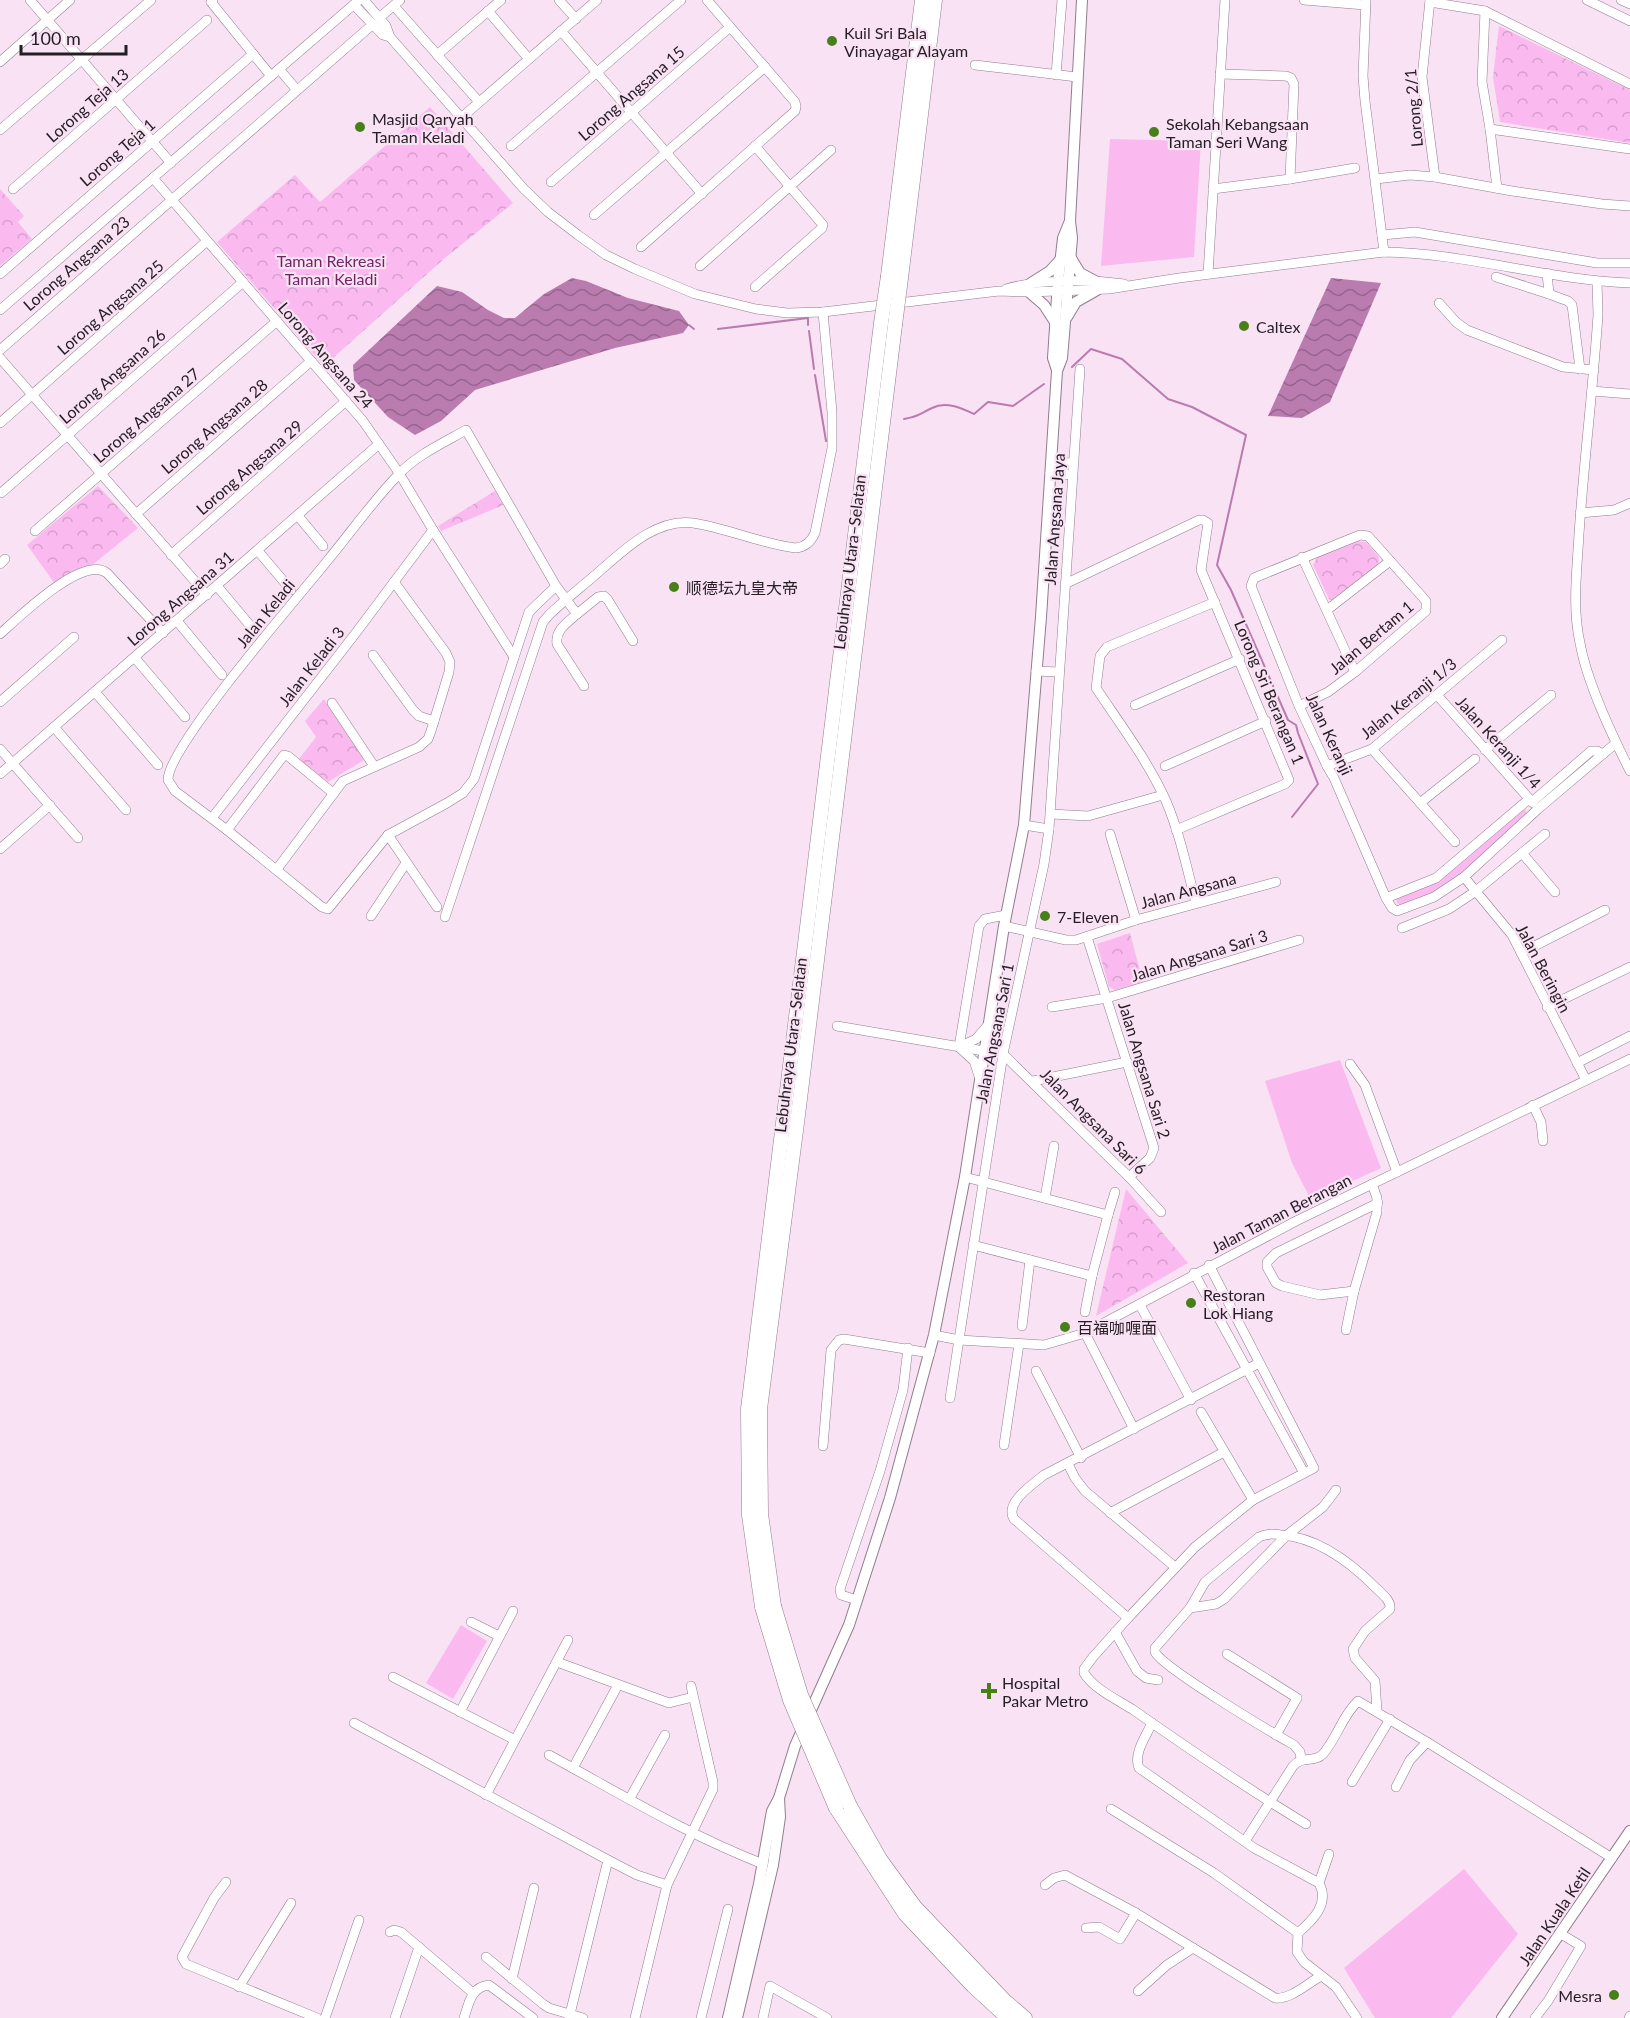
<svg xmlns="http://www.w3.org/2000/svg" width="1630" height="2018" font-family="Lato,'Noto Sans SC',sans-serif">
	<defs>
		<pattern id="park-crowns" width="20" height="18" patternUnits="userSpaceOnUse" patternTransform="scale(1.5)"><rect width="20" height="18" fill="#fbbaef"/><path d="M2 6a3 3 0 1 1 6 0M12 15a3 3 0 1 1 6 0" fill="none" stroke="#d79fcd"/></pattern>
		<pattern id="water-waves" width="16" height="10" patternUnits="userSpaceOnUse" patternTransform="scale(1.5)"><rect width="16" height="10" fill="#ba7baf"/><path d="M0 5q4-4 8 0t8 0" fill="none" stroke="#97648e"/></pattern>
	</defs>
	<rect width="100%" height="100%" fill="#f9e2f4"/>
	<g fill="#fbbaef">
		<path d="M1110,139L1201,141L1194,257L1101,266Z"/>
		<path d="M1523,809H1525L1527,814L1493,847L1443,888L1402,907L1397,903L1396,898L1438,880Z"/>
		<path d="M1340,1060L1381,1168L1311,1200L1292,1163L1265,1081Z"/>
		<path d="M461,1625L487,1641L453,1699L426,1683Z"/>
		<path d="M1464,1869L1518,1934L1451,2018H1375L1344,1968Z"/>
	</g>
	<g fill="url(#park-crowns)">
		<path d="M1499,26L1630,90V143L1500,122L1493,77Z"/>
		<path d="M430,107L513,203L445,258L324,366L217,242L295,175L320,202Z"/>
		<path d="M0,189L24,216L18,222L32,239L0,266Z"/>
		<path d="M98,486L138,528L60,591L27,545Z"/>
		<path d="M495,491L503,505L501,506L441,531L438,526Z"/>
		<path d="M1353,541L1366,542L1379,557L1378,567L1335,602L1329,599L1313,565L1318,556Z"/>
		<path d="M324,699L364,760L328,782L299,759L316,737L305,721Z"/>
		<path d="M1130,933L1143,982L1115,990L1109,987L1097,944Z"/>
		<path d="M1126,1189L1188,1263L1096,1316Z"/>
	</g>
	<g fill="url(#water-waves)">
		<path d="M572,278L586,281L628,298L679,311L689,325L683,333L615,348L475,390L441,421L415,435L388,417L354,380L353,365L437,286L462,292L488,310L504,318H515L544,294Z"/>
		<path d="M1331,278L1381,283L1330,402L1302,418L1268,416Z"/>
	</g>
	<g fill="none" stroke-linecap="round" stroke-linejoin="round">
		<g stroke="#ba7baf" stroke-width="2">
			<path d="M689,325L694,329"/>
			<path d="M718,329L808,318V325"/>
			<path d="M809,331L814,369"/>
			<path d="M1072,367L1091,349L1122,359L1168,399L1192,407L1246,435L1217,565L1231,590L1288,720L1296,725L1298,733L1318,784L1292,817"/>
			<path d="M815,375L826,441L829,440"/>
			<path d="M904,419C920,416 919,414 932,408C946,401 961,408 974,414L988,402L1013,406L1044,384"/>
		</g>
		<g stroke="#917d8d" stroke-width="10">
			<g id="minor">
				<path d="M30,0L171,163"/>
				<path d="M213,0L211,2L271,76"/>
				<path d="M364,0L386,26L390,37L524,189L548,212L578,235L606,255L635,269L695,294L756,309L787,313L823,312L999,291L1029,292L1109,289L1179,278L1384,252C1467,253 1547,280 1630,283"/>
				<path d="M559,0L576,19"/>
				<path d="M1304,0L1365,5"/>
				<path d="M1366,0L1363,76L1365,101L1384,252"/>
				<path d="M1430,0L1422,77L1435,177"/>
				<path d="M1587,0L1630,21"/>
				<path d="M1621,0L1630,4"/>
				<path d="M1430,2L1485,11L1630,84"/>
				<path d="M354,5L383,35L390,37"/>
				<path d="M394,6L479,102"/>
				<path d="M488,11L529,59"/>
				<path d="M1485,11L1482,82L1490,129L1497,188"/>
				<path d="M379,18L400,0"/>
				<path d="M561,31L702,194"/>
				<path d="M437,55L501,0"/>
				<path d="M0,62L70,0"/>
				<path d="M975,65L1077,77"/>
				<path d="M279,69L296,89"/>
				<path d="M1220,74L1286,76L1291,78L1294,84L1290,179"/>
				<path d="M1056,75L1062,0"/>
				<path d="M461,118L597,0"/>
				<path d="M1490,129L1630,149"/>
				<path d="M0,130L151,0"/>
				<path d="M511,146L681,0"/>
				<path d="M153,178L363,421L399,473L433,530L514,657"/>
				<path d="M1376,179L1410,175L1435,177L1512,191L1602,204L1630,206"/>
				<path d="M551,182L730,27"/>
				<path d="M13,189L207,20"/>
				<path d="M1213,189L1290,179L1355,168"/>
				<path d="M594,215L765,67"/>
				<path d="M1382,235L1415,232L1597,263H1630"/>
				<path d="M641,247L795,111L796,107L795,102L707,0"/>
				<path d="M700,266L831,150"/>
				<path d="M1547,273L1549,294L1568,301L1572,305L1580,369"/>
				<path d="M0,274L253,54"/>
				<path d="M1208,274L1225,0"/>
				<path d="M1496,277L1549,294"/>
				<path d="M1597,282L1598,315C1593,388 1584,461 1579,534C1577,571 1572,607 1580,643C1587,683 1612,735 1630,771"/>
				<path d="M755,287L822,228L823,225L755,146"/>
				<path d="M1006,289C1040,279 1089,279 1124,284"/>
				<path d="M1439,303L1456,322L1467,330L1563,367L1594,370"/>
				<path d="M0,310L359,0"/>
				<path d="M0,350L372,25"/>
				<path d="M0,358L207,595"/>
				<path d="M1592,391L1630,394"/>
				<path d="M0,423L207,241"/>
				<path d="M1051,462L1073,463"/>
				<path d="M1050,473L1072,475"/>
				<path d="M1,493L243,282"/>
				<path d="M1580,513L1614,510L1630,503"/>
				<path d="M136,514L311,361"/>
				<path d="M298,516L323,546"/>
				<path d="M35,531L277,321"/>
				<path d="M258,551L291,590"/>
				<path d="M171,555L346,401"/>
				<path d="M1302,557L1355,672"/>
				<path d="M0,564L5,559"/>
				<path d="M1065,584L1199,520H1203L1208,523L1201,570L1289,780L1285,784L1176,830"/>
				<path d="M217,586L253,629"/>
				<path d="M556,586L529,612L474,779L463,793L447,803L388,835L328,909L322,907L227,830L175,791L168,780C167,747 301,594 328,560C351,532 373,501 398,475C415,456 443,443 466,430L556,586L577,614C567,623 555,630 557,644L584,686"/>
				<path d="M1327,610L1390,561"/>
				<path d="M577,614L598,597L604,596L608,600L633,641"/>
				<path d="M177,621L222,675"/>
				<path d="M0,634C18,618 83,554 107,573L163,633"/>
				<path d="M373,655L413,710L419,716L434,721"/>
				<path d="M135,658L185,717"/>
				<path d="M1036,671L1059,672"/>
				<path d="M95,692L158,765"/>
				<path d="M1437,695L1533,803"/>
				<path d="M0,702L74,637"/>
				<path d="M332,703L374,766"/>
				<path d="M1135,705L1240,659"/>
				<path d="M1299,706L1328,692L1355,672L1426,611V601L1368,536L1360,535L1254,578L1251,586L1299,706L1327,766L1334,778L1386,898L1392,908L1397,911L1434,897L1464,877L1538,809L1616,743"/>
				<path d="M54,727L126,810"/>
				<path d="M0,749L78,838"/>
				<path d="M1372,749L1455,842"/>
				<path d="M1485,750L1551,695"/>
				<path d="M1165,766L1266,721"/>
				<path d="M1327,766L1372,749L1502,640"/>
				<path d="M0,774L379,444"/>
				<path d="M1532,802L1591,751H1597L1603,754"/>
				<path d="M1420,803L1475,759"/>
				<path d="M1051,814L1088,816L1163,795"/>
				<path d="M212,818L355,634L433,530"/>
				<path d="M1024,825L1049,829"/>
				<path d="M227,830L284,755L288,756L333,793"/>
				<path d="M1110,834L1136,920"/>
				<path d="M388,835L437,907"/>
				<path d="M0,849L50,805"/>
				<path d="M1522,853L1555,892"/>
				<path d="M277,869L343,781L419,747L428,739L431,731L449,672L450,662L446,653L394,582"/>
				<path d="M1464,877L1512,935L1586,1080"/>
				<path d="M1386,898L1436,878L1529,799"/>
				<path d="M1196,903C1187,869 1180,834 1166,801C1148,761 1120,724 1096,688L1100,656L1107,647L1215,602"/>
				<path d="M371,916L406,863"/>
				<path d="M445,917L543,622L549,615C563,601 579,589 594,576C621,553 654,518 693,523C727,528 761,544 796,548C805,547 811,542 815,533L832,448V412L823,312"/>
				<path d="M1004,926L1066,940H1076L1136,920L1276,882"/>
				<path d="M1402,928L1449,909L1476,891L1545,834"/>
				<path d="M1087,937L1154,1148L1150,1158L1129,1177"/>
				<path d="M1521,953L1605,910"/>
				<path d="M1052,1007L1107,998L1299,940"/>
				<path d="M1547,1007L1630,967"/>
				<path d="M837,1026L984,1051"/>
				<path d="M959,1047L979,926L985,919L1006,915"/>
				<path d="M959,1047L976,1039L988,1025"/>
				<path d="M961,1049L974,1061L980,1079"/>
				<path d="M1003,1054L1129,1177L1161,1212"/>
				<path d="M1577,1063L1630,1036"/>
				<path d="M1350,1064L1365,1085L1397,1172"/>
				<path d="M1033,1081L1127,1062"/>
				<path d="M1533,1105L1541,1122L1543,1141"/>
				<path d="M965,1177L1108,1215L1115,1192"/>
				<path d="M1045,1198L1054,1146"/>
				<path d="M973,1245L1092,1276"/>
				<path d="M1209,1265L1314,1468L1253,1500L1195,1547L1128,1618L1093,1657L1084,1669V1673C1094,1689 1116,1699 1132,1709C1189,1749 1246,1788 1306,1824"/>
				<path d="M1194,1273L1304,1473"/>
				<path d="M1354,1291L1320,1295L1282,1286L1276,1283L1267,1267V1262L1276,1253L1378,1203"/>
				<path d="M1140,1305L1191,1400"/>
				<path d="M1085,1312L1092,1276L1108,1215"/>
				<path d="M1022,1326L1030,1260"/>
				<path d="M1346,1330L1354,1291L1377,1212V1198L1372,1184"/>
				<path d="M1085,1333L1134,1429"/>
				<path d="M934,1335L959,1340L1044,1345L1085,1333L1296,1221L1630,1059"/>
				<path d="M1036,1371L1081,1458"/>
				<path d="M950,1398L1003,1054L1044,864L1049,829L1080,369"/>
				<path d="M1201,1412L1253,1500"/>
				<path d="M1004,1445L1019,1344"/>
				<path d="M823,1446L831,1350L839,1340L844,1339L930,1353"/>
				<path d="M1068,1464L1075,1478L1085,1491L1175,1567"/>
				<path d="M1110,1513L1224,1452"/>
				<path d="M857,1600L841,1595L840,1589L880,1471L903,1390L908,1348"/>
				<path d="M1190,1608L1216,1604L1224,1599L1287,1535L1323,1507L1336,1490"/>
				<path d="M1128,1618L1014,1519C1004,1503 1033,1484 1044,1475L1259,1363"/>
				<path d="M471,1622L499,1636"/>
				<path d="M1115,1632L1137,1671L1146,1678L1158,1680"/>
				<path d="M1227,1654L1297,1698L1276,1735"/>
				<path d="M557,1662L669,1703L693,1697"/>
				<path d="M393,1677L515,1740"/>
				<path d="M460,1712L513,1611"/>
				<path d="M354,1723L608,1860L637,1875L667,1885"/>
				<path d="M1152,1723C1146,1736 1133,1754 1139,1768L1254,1848L1319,1883C1330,1904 1313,1920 1298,1933L1297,1952L1304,1962L1336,1987L1357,2018"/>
				<path d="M549,1755C619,1793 688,1835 763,1864"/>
				<path d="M1301,1759L1300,1752L1294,1745C1271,1732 1163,1668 1155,1652V1648L1190,1608L1205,1582L1259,1537C1267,1533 1274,1534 1282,1535C1319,1538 1350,1562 1375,1587C1382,1594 1391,1600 1390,1609L1365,1631L1353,1649L1355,1658L1375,1681L1377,1711"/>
				<path d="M573,1768L618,1685"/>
				<path d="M1352,1782L1390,1719"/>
				<path d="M1396,1787L1410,1760L1427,1742"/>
				<path d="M486,1795L568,1640"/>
				<path d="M630,1798L665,1735"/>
				<path d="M1111,1809L1214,1873L1298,1933"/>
				<path d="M1245,1841L1293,1766C1303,1755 1315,1763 1323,1754C1337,1738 1342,1716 1358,1701L1427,1742L1612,1858"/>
				<path d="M226,1882L214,1898L182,1957L186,1964L317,2018"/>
				<path d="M1319,1883L1329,1854"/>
				<path d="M1045,1885L1054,1878L1065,1875L1136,1913L1275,1998C1290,2000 1308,1983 1321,1976"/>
				<path d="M1086,1928L1099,1927L1120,1939L1136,1913"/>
				<path d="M390,1932L394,1930L401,1932L473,1993"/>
				<path d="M486,1957L543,2004L549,2008L583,2018"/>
				<path d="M512,1979L534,1888"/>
				<path d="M239,1987L291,1903"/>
				<path d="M1138,1991L1167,1965L1193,1948"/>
				<path d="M325,2018L359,1920"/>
				<path d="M395,2018L419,1947"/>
				<path d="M464,2018C469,2003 471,1987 489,1985L533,2018"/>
				<path d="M569,2018L608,1860"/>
				<path d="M635,2018L667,1885L713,1789V1782L691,1686"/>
				<path d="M701,2018L728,1909"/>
				<path d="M763,2018L770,1986L827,2018"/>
				<path d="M1535,2018L1548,2001L1581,1946L1561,1934"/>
				<path d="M1629,2018L1630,2016"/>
			</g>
		</g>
		<g stroke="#917d8d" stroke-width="12">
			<g id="major">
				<path d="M1071,258L1080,273L1097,282"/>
				<path d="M1031,283L1050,271L1061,259"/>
				<path d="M1029,292L1044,305L1055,322"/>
				<path d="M1067,317L1076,302L1097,290"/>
				<path d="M1057,370L1053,358L1058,282L1063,238L1070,221"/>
				<path d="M728,2018L759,1884L772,1811L779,1798L795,1746L849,1625L890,1498L934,1335L965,1177L1004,926L1024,825L1041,617L1057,371L1062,358L1072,238L1070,221L1082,0"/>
				<path d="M737,2018L773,1865L780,1817L779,1798"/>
				<path d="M1502,2018L1630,1831"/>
			</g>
		</g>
		<g stroke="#917d8d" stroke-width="15">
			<g id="highway">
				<path d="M888,276L922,0"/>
				<path d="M901,278L935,0"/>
				<path d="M774,1606L761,1514L760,1409L798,1115L895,325"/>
				<path d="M762,1607L749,1515L748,1409L881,323"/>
				<path d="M850,1806L880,1859L915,1907L1005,2001L1025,2018"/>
				<path d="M836,1808L905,1914L973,1986L1008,2018"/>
			</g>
		</g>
		<use href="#minor" stroke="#fff" stroke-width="9"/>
		<use href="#major" stroke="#fff" stroke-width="10"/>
		<use href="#highway" stroke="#fff" stroke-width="14"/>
		<g stroke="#917d8d" stroke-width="15" stroke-linecap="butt">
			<g id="highway-bridge">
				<path d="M881,323L888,276"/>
				<path d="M895,325L901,278"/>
				<path d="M774,1606L801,1695L850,1806"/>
				<path d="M762,1607L790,1700L836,1808"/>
			</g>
		</g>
		<use href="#highway-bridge" stroke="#fff" stroke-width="14"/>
	</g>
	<g fill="#478019" stroke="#f9e2f4" stroke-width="2">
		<circle cx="832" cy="41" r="6"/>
		<circle cx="360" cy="127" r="6"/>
		<circle cx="1154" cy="132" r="6"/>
		<circle cx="1244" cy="326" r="6"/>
		<circle cx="674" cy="587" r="6"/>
		<circle cx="1045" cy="916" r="6"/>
		<circle cx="1191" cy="1303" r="6"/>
		<circle cx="1065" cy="1327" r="6"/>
		<path d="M986 1682h6v6h6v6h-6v6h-6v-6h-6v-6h6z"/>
		<circle cx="1614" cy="1995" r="6"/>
	</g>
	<g text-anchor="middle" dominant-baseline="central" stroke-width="4.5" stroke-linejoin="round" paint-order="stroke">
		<g font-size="16" fill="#251d24" stroke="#f9e2f4" text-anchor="start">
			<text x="844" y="32">Kuil Sri Bala<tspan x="844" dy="18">Vinayagar Alayam</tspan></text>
			<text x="372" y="118">Masjid Qaryah<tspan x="372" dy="18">Taman Keladi</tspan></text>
			<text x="1166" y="123">Sekolah Kebangsaan<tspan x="1166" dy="18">Taman Seri Wang</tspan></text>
			<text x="1256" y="326">Caltex</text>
			<text x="686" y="587">顺德坛九皇大帝</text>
			<text x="1057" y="916">7-Eleven</text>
			<text x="1203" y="1294">Restoran<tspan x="1203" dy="18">Lok Hiang</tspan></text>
			<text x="1077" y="1327">百福咖喱面</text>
			<text x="1002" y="1682">Hospital<tspan x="1002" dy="18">Pakar Metro</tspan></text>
			<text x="1602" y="1995" text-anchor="end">Mesra</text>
		</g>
		<g font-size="16" fill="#251d24" stroke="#f9e2f4">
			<text transform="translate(631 93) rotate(-41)">Lorong Angsana 15</text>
			<text transform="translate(87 105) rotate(-41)">Lorong Teja 13</text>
			<text transform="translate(1413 108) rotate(-95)">Lorong 2/1</text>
			<text transform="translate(117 152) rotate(-41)">Lorong Teja 1</text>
			<text transform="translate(76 263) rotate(-41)">Lorong Angsana 23</text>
			<text transform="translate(110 307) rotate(-41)">Lorong Angsana 25</text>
			<text transform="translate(326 355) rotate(49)">Lorong Angsana 24</text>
			<text transform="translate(112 376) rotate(-41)">Lorong Angsana 26</text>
			<text transform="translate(146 415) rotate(-41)">Lorong Angsana 27</text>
			<text transform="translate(214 426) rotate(-41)">Lorong Angsana 28</text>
			<text transform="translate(249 467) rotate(-41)">Lorong Angsana 29</text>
			<text transform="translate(1054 519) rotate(-86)">Jalan Angsana Jaya</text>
			<text transform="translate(849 562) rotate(-83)">Lebuhraya Utara–Selatan</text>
			<text transform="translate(180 598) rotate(-41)">Lorong Angsana 31</text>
			<text transform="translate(265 613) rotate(-51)">Jalan Keladi</text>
			<text transform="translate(1371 637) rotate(-40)">Jalan Bertam 1</text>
			<text transform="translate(311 666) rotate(-52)">Jalan Keladi 3</text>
			<text transform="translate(1270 692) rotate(67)">Lorong Sri Berangan 1</text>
			<text transform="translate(1408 698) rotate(-39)">Jalan Keranji 1/3</text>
			<text transform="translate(1330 734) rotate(65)">Jalan Keranji</text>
			<text transform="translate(1499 742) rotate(48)">Jalan Keranji 1/4</text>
			<text transform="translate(1188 890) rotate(-15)">Jalan Angsana</text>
			<text transform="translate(1199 955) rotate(-17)">Jalan Angsana Sari 3</text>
			<text transform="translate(1544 968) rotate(62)">Jalan Beringin</text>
			<text transform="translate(994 1033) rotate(-79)">Jalan Angsana Sari 1</text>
			<text transform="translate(790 1045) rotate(-83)">Lebuhraya Utara–Selatan</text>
			<text transform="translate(1145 1070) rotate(73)">Jalan Angsana Sari 2</text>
			<text transform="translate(1094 1121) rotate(45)">Jalan Angsana Sari 6</text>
			<text transform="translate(1281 1213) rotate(-27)">Jalan Taman Berangan</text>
			<text transform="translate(1554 1916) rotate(-56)">Jalan Kuala Ketil</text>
		</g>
		<g font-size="16" fill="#702567" stroke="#f9e2f4">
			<text x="331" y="260">Taman Rekreasi<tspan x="331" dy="18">Taman Keladi</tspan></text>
		</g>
	</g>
	<path d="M21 45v9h105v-9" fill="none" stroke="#251d24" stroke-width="3"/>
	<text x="30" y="45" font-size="18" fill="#251d24" stroke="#f9e2f4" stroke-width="4.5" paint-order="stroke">100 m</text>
</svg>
